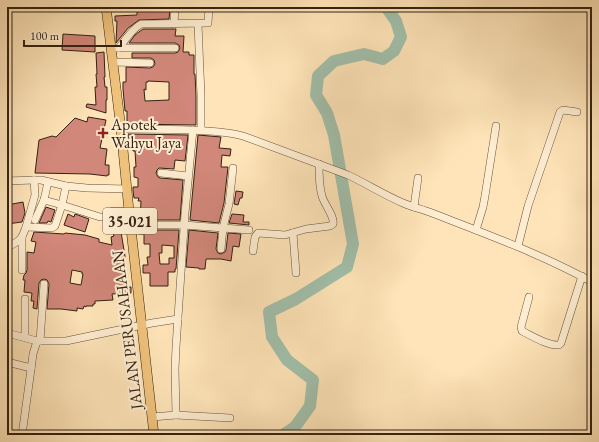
<svg xmlns="http://www.w3.org/2000/svg" width="599" height="442" font-family="'EB Garamond',serif">
	<rect width="100%" height="100%" fill="#fee4b8"/>
	<filter id="stains"><feTurbulence type="fractalNoise" baseFrequency=".005" numOctaves="4"/><feColorMatrix values="0 0 0 0 .2 0 0 0 0 .09 0 0 0 0 .02 0 0 0 .5 -.17"/></filter>
	<radialGradient id="worn" r=".72"><stop offset=".6" stop-color="#630" stop-opacity="0"/><stop offset="1" stop-color="#630" stop-opacity=".3"/></radialGradient>
	<g fill="none" stroke-linecap="round" stroke-linejoin="round">
		<path stroke="#a1bfaa" stroke-width="12" d="M283,435L295,427L310,406L313,380L287,360L272,337L269,312L296,299L347,267L353,244L334,135L327,113L316,95L318,76L334,61L364,54L383,59L394,51L401,37L396,21L386,7"/>
	</g>
	<g fill="#d18779" stroke="#332213" fill-rule="evenodd">
		<path d="M148,7H165V8L170,9L169,19L139,20L128,28L116,43L117,21H115V16L137,15V10H148Z"/>
		<path d="M143,29H176L175,36H184L183,52H189V55H194V74H195L196,96V125L127,124V111H125L123,89V82H126V67L150,68L153,67L155,64L154,60L151,58H132V53H175L178,52L180,48L179,45L175,43H129L135,35ZM148,81L169,82V100L145,101L144,89L146,90V82H148Z"/>
		<path d="M63,34L95,36V52L62,50Z"/>
		<path d="M104,52L105,77H104L105,87H107V100H106V113L86,107L87,104L96,105L95,87H97L96,74H97L96,53Z"/>
		<path d="M88,117L106,120L100,148L107,149L105,165H109V175H107V176L90,174L35,173L39,140L52,136L56,137L75,118L87,122Z"/>
		<path d="M128,134L188,135L185,161L175,160L174,169L159,168L157,170L156,173L158,177L160,178L183,180L180,220H140L141,201H138L139,198H134L133,191V187H138V178L134,177V167H136L135,151H133V140L130,138H128Z"/>
		<path d="M198,135L221,137L219,148L231,149L230,156L222,155L221,167H228L224,203L219,223L190,220Z"/>
		<path d="M236,191L243,192L242,198H240L238,205L234,204Z"/>
		<path d="M23,202L25,213L22,222L7,224V205Z"/>
		<path d="M46,207L55,210L51,222L48,221L47,223H39Z"/>
		<path d="M68,214L74,217L75,214L89,219L85,232L64,225Z"/>
		<path d="M232,214L244,215L243,222H249V225L229,223Z"/>
		<path d="M139,230H179L176,269H175V272H168V286H150V273H143V265H148L147,257H150V244H144V234H139ZM162,245L174,246V258H169V264H160L159,253H162Z"/>
		<path d="M189,230L218,233L216,249L218,253L221,254L225,252L226,250L228,233L241,234L239,247L233,246L231,261L221,259H206L205,269H199V268L186,267Z"/>
		<path d="M34,232L64,234L65,233L85,235L99,239V242L112,245L111,237L114,236L113,233L121,232L125,256L124,273L126,282V287H131V293L112,294L113,300L95,301V304H93V306H86V307L84,306L83,309L77,308V311L61,309H47L49,284L47,280L44,279L41,280L39,283L37,309L33,308L34,301H31L32,293L24,292L25,280H23L24,275L26,273L27,270V252L34,253L36,242L31,241ZM72,270L82,272V274H83L81,285L70,283Z"/>
	</g>
	<g fill="none" stroke-linecap="round" stroke-linejoin="round">
		<g stroke="#66523c" stroke-width="8">
			<g id="minor">
				<path d="M174,24L175,7"/>
				<path d="M198,24L201,96V130"/>
				<path d="M111,48H119C125,40 132,29 141,24L208,23L209,7"/>
				<path d="M119,48H175"/>
				<path d="M113,62L150,63"/>
				<path d="M121,129C144,129 167,129 190,130C207,131 226,131 243,136L348,175C367,184 384,195 403,203C412,207 422,209 432,213C486,234 541,254 592,282"/>
				<path d="M161,173L188,176"/>
				<path d="M7,181L34,180H41L66,186L87,188L127,189"/>
				<path d="M44,200L48,182"/>
				<path d="M414,207L418,178"/>
				<path d="M35,220L44,200L62,205L66,186"/>
				<path d="M130,225H184L249,230"/>
				<path d="M26,227L52,228L55,226L62,205L100,217H104L113,211H129"/>
				<path d="M476,230L483,207L485,196L496,126"/>
				<path d="M293,233L296,273"/>
				<path d="M518,246L528,206L560,112L563,110L577,112"/>
				<path d="M7,248L18,241L22,237L26,227L35,195L34,180"/>
				<path d="M221,249L223,228L229,204L233,168"/>
				<path d="M253,251L255,237L258,233L285,235L306,229L330,226L333,224C335,217 324,204 322,196C319,186 319,175 319,164"/>
				<path d="M22,270V237"/>
				<path d="M529,297L521,327L522,331C532,336 548,346 559,345L561,343L582,276"/>
				<path d="M7,333L37,341L33,354L32,362L22,435"/>
				<path d="M25,337V299"/>
				<path d="M37,341H66L152,323L178,319"/>
				<path d="M40,341L44,284"/>
				<path d="M7,362L31,368"/>
				<path d="M176,415L230,418"/>
				<path d="M152,417L176,415L175,369L176,347L185,213L193,130"/>
			</g>
		</g>
		<g stroke="#332213" stroke-width="10">
			<path id="major" d="M106,7L121,129L129,211L154,435"/>
		</g>
		<use href="#minor" stroke="#feedd1" stroke-width="7"/>
		<use href="#major" stroke="#efc27c" stroke-width="9"/>
	</g>
	<path fill="#8f2418" stroke="#feedd1" stroke-width="1.5" d="M101 127h4v4h4v4h-4v4h-4v-4h-4v-4h4z"/>
	<g text-anchor="middle" dominant-baseline="central" stroke-width="4" stroke-linejoin="round" paint-order="stroke">
		<rect fill="#feedd1" stroke="#705f4c" stroke-width="1" x="103" y="208" width="54" height="26" rx="3"/>
		<g font-size="15" font-weight="bold" fill="#332213">
			<text x="130" y="221">35-021</text>
		</g>
		<g font-size="16" fill="#332213" stroke="#feedd1" text-anchor="start">
			<text x="111" y="124">Apotek<tspan x="111" dy="18">Wahyu Jaya</tspan></text>
		</g>
		<g font-size="16" fill="#332213" stroke="#feedd1">
			<text transform="translate(127 330) rotate(-97)">JALAN PERUSAHAAN</text>
		</g>
	</g>
	<rect width="599" height="442" fill="none" stroke="#fee4b8" stroke-width="24"/>
	<rect x="8" y="8" width="583" height="426" fill="none" stroke="#332213" stroke-width="2"/>
	<rect x="12" y="12" width="575" height="418" fill="none" stroke="#332213"/>
	<path d="M24 40v6h97v-6" fill="none" stroke="#332213" stroke-width="2"/>
	<text x="30" y="40" font-size="12" fill="#332213" stroke="#feedd1" stroke-width="3" paint-order="stroke">100 m</text>
	<rect width="100%" height="100%" filter="url(#stains)"/>
	<rect width="100%" height="100%" fill="url(#worn)"/>
</svg>
